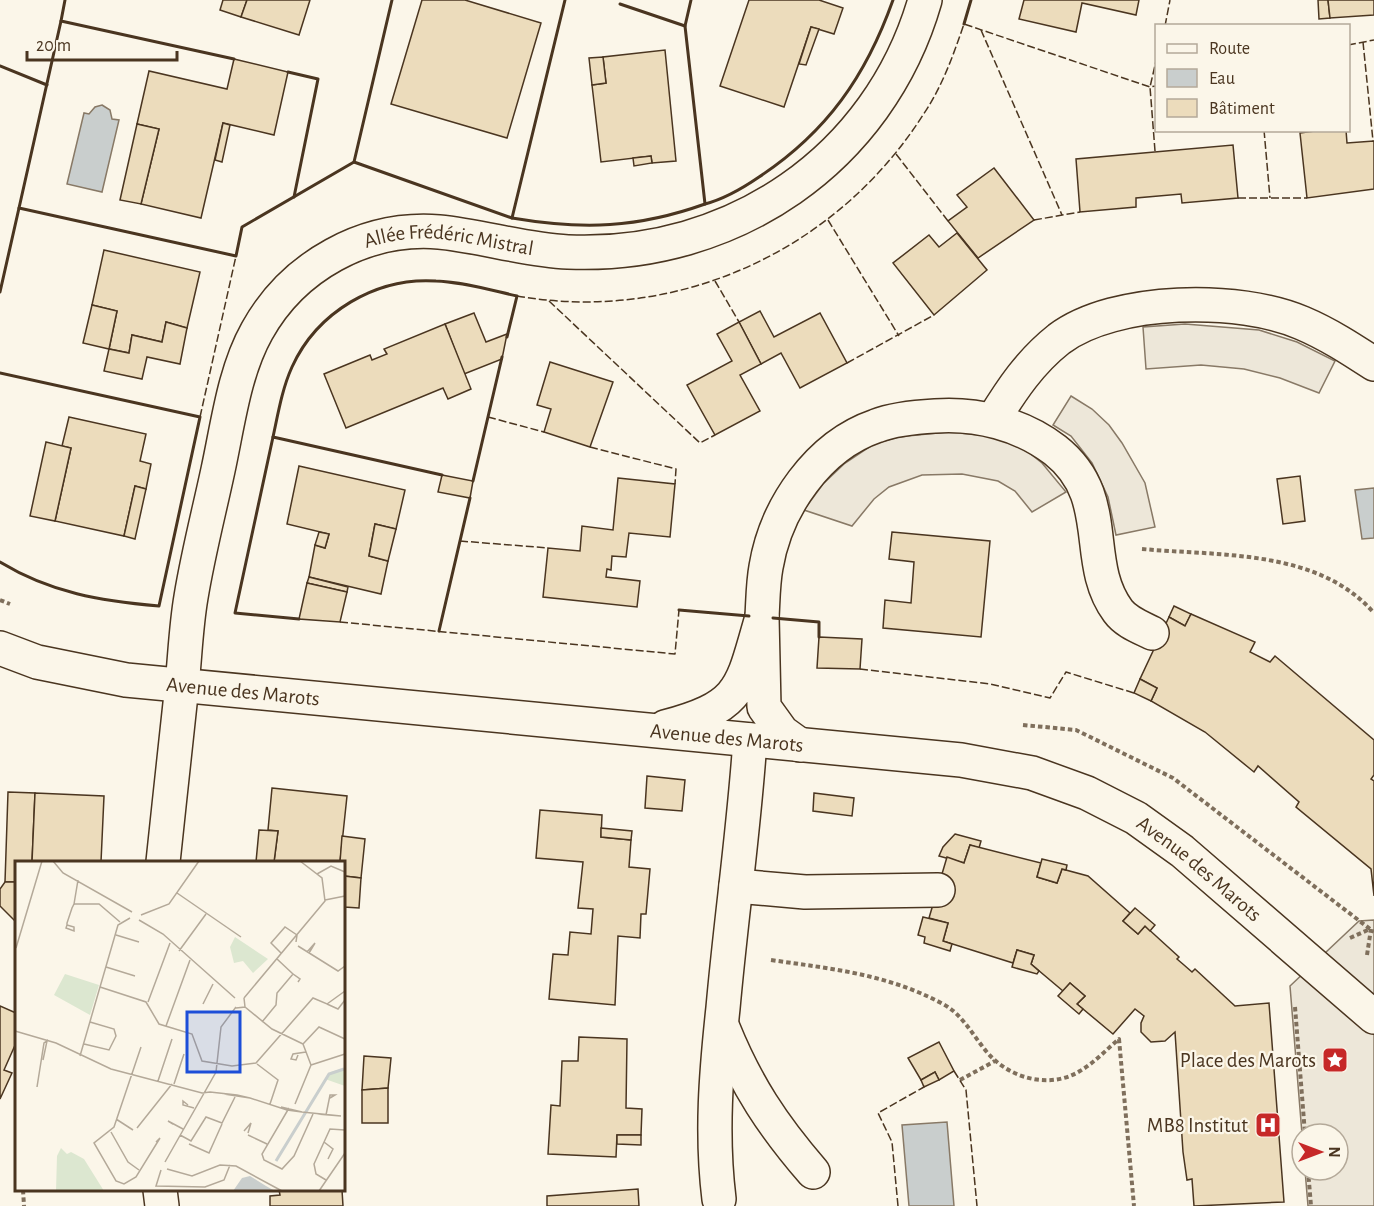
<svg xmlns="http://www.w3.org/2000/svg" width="1374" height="1206" font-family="'Alegreya Sans',sans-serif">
	<rect width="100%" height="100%" fill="#fbf6e9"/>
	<g fill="#ede7d9" stroke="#887966" stroke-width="1.5">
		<path d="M1185,324L1259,330L1297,342L1335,361L1319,393L1280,378L1244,369L1201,365L1146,369L1143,327Z"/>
		<path d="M1071,396L1092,409L1109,425L1122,443L1145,483L1155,527L1116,535L1108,497L1092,463L1071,436L1053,425Z"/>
		<path d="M947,432L992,436L1018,444L1042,463L1066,492L1032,512L1015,491L998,481L962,474L922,475L889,487L874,499L852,526L804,510L823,484L844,464L874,444L898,437Z"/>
		<path d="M1374,920V1206H1308L1305,1170H1338V1134H1302L1290,986L1359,921Z"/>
	</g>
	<g fill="#c9cecd" stroke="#887966" stroke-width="1.5">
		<path d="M102,105L110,110L112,119L119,120L102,192L67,184L84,113L89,114L95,107Z"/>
		<path d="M1374,488V538L1362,539L1355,490Z"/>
		<path d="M947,1122L954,1206H909L902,1125Z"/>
	</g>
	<g fill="#ecdcbc" stroke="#4a3520" stroke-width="1.5">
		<path d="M223,0H247L241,17L220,10Z"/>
		<path d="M247,0H310L299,35L241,17Z"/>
		<path d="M422,0H465L541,23L507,138L391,104Z"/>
		<path d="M749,0H819L843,8L834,34L811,27L784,107L720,86Z"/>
		<path d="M1024,0H1139L1136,15L1082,3L1076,32L1019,19Z"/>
		<path d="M1318,0H1328L1330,18L1319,19Z"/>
		<path d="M1328,0H1374V15L1330,18Z"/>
		<path d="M811,27L819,29L806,65L799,64Z"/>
		<path d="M665,50L676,161L652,163L651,156L601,162L592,85L606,83L603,57Z"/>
		<path d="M603,57L606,83L592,85L589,58Z"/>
		<path d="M234,59L288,72L274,135L223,123L201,218L141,204L159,129L137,124L149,71L227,89Z"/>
		<path d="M223,123L230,125L222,162L215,160Z"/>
		<path d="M137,124L159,129L141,204L120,200Z"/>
		<path d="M1322,130H1346L1347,143L1374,141V189L1307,198L1300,133Z"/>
		<path d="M1233,145L1238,198L1182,203L1181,194L1136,198V207L1080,212L1076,159Z"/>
		<path d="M651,156L652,163L634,166L633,158Z"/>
		<path d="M994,168L1034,220L978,258L948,221L967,207L957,195Z"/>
		<path d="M957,233L987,270L934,315L893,263L929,235L939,247Z"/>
		<path d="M104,250L200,272L187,328L166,322L162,342L132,335L129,353L109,349L117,311L92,305Z"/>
		<path d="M92,305L117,311L109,349L83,343Z"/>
		<path d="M760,311L774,337L820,313L847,363L800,388L781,353L761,364L739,322Z"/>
		<path d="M474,313L486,342L507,334L502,359L464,374L445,324Z"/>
		<path d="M166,322L187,328L180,364L147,357L142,379L104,371L109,349L129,353L132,335L162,342Z"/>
		<path d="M739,322L761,364L740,375L760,411L715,435L687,385L732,361L717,334Z"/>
		<path d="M445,324L471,389L448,399L443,388L346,428L324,374L370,355L372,360L387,354L384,349Z"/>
		<path d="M550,362L613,382L590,447L544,432L551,409L537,405Z"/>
		<path d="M69,417L146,434L140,461L151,464L146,489L135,486L124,536L55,521L71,448L62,446Z"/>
		<path d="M46,442L71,448L55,521L30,516Z"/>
		<path d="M299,466L405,490L396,529L375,524L369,556L388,561L381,594L309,577L315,545L325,548L329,534L287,524Z"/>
		<path d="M442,475L473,481L470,498L438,492Z"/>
		<path d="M1300,476L1305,521L1283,524L1277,479Z"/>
		<path d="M618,478L675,484L670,537L629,533L626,557L612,556L611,570L607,569L606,577L640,581L637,607L543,597L548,548L580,551L582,526L613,530Z"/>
		<path d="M135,486L146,489L135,539L124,536Z"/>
		<path d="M375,524L396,529L388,561L369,556Z"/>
		<path d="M319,532L329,534L325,548L315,545Z"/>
		<path d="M892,532L990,541L981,637L883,628L885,600L911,603L914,562L889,559Z"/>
		<path d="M309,577L348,587L347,592L307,583Z"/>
		<path d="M307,583L347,592L340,622L299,619Z"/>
		<path d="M1174,606L1191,614L1185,626L1169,617Z"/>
		<path d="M1191,614L1255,642L1250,652L1270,662L1275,656L1374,740V775L1371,779L1374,781V896L1371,869L1296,807L1299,802L1258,766L1254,772L1205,732L1151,701L1157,688L1140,679L1169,617L1185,626Z"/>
		<path d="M819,637L862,639L860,669L817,668Z"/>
		<path d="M1140,679L1157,688L1151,701L1134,693Z"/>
		<path d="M647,776L685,780L682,811L645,808Z"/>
		<path d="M272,788L347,796L340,862H274L278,831L268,830Z"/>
		<path d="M8,792L35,793L32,862H16V882H5Z"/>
		<path d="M35,793L104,796L101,862H32Z"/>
		<path d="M814,793L854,798L852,816L813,811Z"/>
		<path d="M540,810L602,815L601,837L631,840L629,867L650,869L646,914H641L640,938L618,936L615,1005L549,999L553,954L568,955L570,932L591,934L593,909L578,908L583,862L536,858Z"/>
		<path d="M601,828L632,831L631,840L601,837Z"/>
		<path d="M259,830L278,831L274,862H256Z"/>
		<path d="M955,834L981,841L979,848L970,845L964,863L939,856L943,847Z"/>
		<path d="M342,836L365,839L361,878L344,876V862H340Z"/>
		<path d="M970,845L1041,863L1037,877L1057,883L1062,869L1088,876L1130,913L1123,921L1138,934L1145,926L1179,957L1177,959L1184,965L1192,972L1195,969L1235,1006L1269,1003L1284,1202L1194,1206L1192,1179L1187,1180L1183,1152L1175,1032L1165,1041L1151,1042L1141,1032V1023L1144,1016L1135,1009L1113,1034L1077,1004L1085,996L1070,983L1063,991L1031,964L1034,955L1017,950L1013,963L943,941L948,923L929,918L947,857L964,863Z"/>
		<path d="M1042,859L1067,865L1066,870L1062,869L1057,883L1037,877Z"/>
		<path d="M344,876L361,878L359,908L344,907Z"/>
		<path d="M5,882H16V922L0,906V889Z"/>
		<path d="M1135,908L1155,925L1150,931L1145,926L1138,934L1123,921Z"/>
		<path d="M923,917L948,923L943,941L952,944L950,951L924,943L925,937L918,935Z"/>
		<path d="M1017,950L1034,955L1031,964L1039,971L1037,974L1012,967Z"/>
		<path d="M1070,983L1085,996L1077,1004L1083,1009L1079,1014L1058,996Z"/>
		<path d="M0,1006L16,1013V1043L4,1070L12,1073L0,1099Z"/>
		<path d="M579,1037L627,1039L626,1108L642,1109L641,1135H617L616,1157L548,1154L551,1105L560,1106L562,1061H578Z"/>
		<path d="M939,1042L954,1071L939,1080L935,1072L921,1080L908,1058Z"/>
		<path d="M364,1056L391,1058L388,1088L362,1090Z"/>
		<path d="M935,1072L939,1080L924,1087L921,1080Z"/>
		<path d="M388,1088V1123H362V1090Z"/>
		<path d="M617,1135H641V1145L617,1144Z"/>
		<path d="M638,1189L639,1206H547V1196Z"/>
		<path d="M279,1190H342L343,1206H270V1196L280,1195Z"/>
	</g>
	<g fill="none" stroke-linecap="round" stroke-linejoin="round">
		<g stroke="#4a3520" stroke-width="36">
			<g id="minor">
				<path d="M993,420C1012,389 1030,362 1059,339C1115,297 1240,296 1302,323C1328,334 1351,349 1374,364"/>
				<path d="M762,617C763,600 763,583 766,567C776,507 818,446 876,426C894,419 916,417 935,416C977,413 1021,424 1055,450C1115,497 1081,561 1118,611C1126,622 1140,627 1152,633"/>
				<path id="s1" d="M0,648L37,662L126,680L961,760L1032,773L1087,793L1136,818L1182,851L1374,1017"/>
				<path d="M665,727C743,706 741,689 762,617L764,707L782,732L800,745"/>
				<path id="s2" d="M163,862C169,803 176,745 182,685C185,656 186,626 191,597C198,554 209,512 218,470C228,424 234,372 257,331C293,266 365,226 439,232C482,236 524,250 568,252C732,259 879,160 925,0"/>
				<path d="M736,886L805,892L938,890"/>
				<path d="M723,1028C746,1085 773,1126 813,1172"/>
				<path d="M160,1190L162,1206"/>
				<path d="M719,1199C711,1134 716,1073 723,1008C731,918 744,830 750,740"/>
			</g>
		</g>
		<g stroke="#7f6f5c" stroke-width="4" stroke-dasharray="4.5 3" stroke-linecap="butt">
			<path d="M1142,549C1220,556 1318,549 1374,613"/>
			<path d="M0,600L10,604"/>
			<path d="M1023,725L1076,730L1173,778L1374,932"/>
			<path d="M1350,938L1370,929"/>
			<path d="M1367,955L1371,929"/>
			<path d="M771,960C833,969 887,974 943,1004C962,1014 972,1034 986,1051C1008,1078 1049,1090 1080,1071C1094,1063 1107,1049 1119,1039L1134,1206"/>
			<path d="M1295,1007L1305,1134"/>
			<path d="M960,1080L995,1061"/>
			<path d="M1308,1170L1311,1206"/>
			<path d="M23,1190L24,1206"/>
		</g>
		<use href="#minor" stroke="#fbf6e9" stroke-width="33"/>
		<g stroke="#4a3520" stroke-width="1.5" stroke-dasharray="8 3" stroke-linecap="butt">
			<path d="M1165,26L1170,0"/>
			<path d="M981,30L1062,215"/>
			<path d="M1363,42L1373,141"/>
			<path d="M1348,45L1374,40"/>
			<path d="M1264,130L1270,198"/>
			<path d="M1155,151L1150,87L1156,61"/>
			<path d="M896,154L948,221"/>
			<path d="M1238,198H1307"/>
			<path d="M828,220L899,336"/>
			<path d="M1034,220L1080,212"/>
			<path d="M715,281L739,322"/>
			<path d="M517,296C677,324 836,251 923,115C942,87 953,56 964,24L1150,87L1156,86"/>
			<path d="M549,301L700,443L715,435"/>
			<path d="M847,363L934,315"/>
			<path d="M200,417L236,256"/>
			<path d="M488,417L544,432"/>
			<path d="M590,447L676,469L675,484"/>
			<path d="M460,541L548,548"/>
			<path d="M340,622L675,654L679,610"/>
			<path d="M860,669L990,684L1050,698L1066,672L1134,693"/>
			<path d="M954,1071L966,1090L977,1206"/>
			<path d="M898,1206L892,1142L878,1113L924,1087L923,1084"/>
		</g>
		<g stroke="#4a3520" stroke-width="3">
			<path d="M65,0L61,21L234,59"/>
			<path d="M392,0L354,162L512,218"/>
			<path d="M565,0L512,218C583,230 638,228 705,204"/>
			<path d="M691,0L685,26L705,204C724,199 743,188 759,177C827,132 866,76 893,0"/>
			<path d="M620,4L685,26"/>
			<path d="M61,21L19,208L236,256L242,227L354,162"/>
			<path d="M964,24L971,0"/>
			<path d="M0,66L47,85"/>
			<path d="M288,72L318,79L294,197"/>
			<path d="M0,292L19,208"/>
			<path d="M0,373L200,417L159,606C101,601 51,593 0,562"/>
			<path d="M273,437C278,414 282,389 292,367C317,312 376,277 436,281C463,282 490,290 517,296L507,337"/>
			<path d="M473,481L502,357"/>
			<path d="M679,610L749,616"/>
			<path d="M773,618L819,622V637"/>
			<path d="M299,619L235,613L273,437L442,475"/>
			<path d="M439,631L470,498"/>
		</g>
	</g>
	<defs>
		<g id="sight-square" transform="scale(1.35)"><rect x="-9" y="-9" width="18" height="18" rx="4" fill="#c62828" stroke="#fbf6e9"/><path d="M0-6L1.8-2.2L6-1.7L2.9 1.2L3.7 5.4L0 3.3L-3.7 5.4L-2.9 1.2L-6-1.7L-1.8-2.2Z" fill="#fff"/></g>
		<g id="hospital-square" transform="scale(1.35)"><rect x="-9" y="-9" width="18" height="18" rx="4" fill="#c62828" stroke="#fbf6e9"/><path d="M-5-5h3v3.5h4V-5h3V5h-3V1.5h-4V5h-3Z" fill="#fff"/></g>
	</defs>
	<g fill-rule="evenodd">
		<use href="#sight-square" x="1335" y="1060"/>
		<use href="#hospital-square" x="1268" y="1125"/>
	</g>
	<g text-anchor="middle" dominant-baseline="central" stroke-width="4.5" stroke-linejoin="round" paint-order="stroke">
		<g font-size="21" fill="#4a3520" stroke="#fbf6e9">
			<text stroke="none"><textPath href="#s2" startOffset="770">Allée Frédéric Mistral</textPath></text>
			<text stroke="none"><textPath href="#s1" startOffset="248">Avenue des Marots</textPath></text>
			<text stroke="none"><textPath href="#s1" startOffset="734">Avenue des Marots</textPath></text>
			<text stroke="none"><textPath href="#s1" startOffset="1236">Avenue des Marots</textPath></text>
		</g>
		<g font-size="21" fill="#4a3520" stroke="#fbf6e9" text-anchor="end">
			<text x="1316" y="1060">Place des Marots</text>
			<text x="1248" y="1125">MB8 Institut</text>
		</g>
	</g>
	<g transform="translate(15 861)">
		<rect width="330" height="330" fill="#fbf6e9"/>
		<path d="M220,76L253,98L238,112L228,100L219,102L215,86ZM50,113L84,124L75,154L39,134ZM330,207V225L310,218L316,211ZM46,287L52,293L56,291L69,298L89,330H41L42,295Z" fill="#dce7d0"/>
		<path d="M235,315L251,325L260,330H218L227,317Z" fill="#c9cecd"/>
		<path fill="none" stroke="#c9cecd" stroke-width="3" d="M261,300L314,213L329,208"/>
		<path fill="none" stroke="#b4a999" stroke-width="1.5" d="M38,0L48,12L117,51M302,13L316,5L330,11M162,32L226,76M310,39L330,35M59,43H84L105,61M59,43L63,19M126,54L154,43L184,0M124,59L148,73L220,137M52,64L59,66V70L51,67L52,64V62L57,47L59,43M101,74L124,81M283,85L323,110L330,105M1,87L27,0M164,90L191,53M292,91L300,82L294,92M266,92L256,82L270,66L282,74L281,81M262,98L278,113M91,106L120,115M85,126L131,141L144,163L177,173L187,200L217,205L241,202L298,137L312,143L330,130M229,137L310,40L307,17L285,0M133,141L155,82M188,143L198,123M312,143L323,148L330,139M230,146L257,168L288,183M221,147L230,146L229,137M247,161L261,144L262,132L278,113L285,118L283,121M151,165L175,99M0,170L41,182L96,208L187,232L195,231L222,234L235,237L209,233M69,183L94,189L101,175L99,168L75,161M288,183L304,166L330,178M288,183L296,204M126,186L99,266L79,282L101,320L109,323L121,316L145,277L141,281M283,194L281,199L276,198L278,193L291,191M65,195L103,64L115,57M242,203L263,219L255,243M296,204L330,193M143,220L157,178M159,223L169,193M22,226L29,182L32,180L28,199M235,237L272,249L287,251L266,246M280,243L296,204M173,244L168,240V244L179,247M274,247L247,293L249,299L267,308L279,295L298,253M287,251L326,255L302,253M311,254L315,234H320L315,237M101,258L118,269M158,263L153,260L168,268M122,267L157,223M229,270L236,262L233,272M96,271L113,301L124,309M165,274L176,280L191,256L207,262L220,236M233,274L252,283M309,281L318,288L313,298M174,283L194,292L207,263M150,301L201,211L206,166L221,146M152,308L177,315L205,304L221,305L267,330M146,309L141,325L190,326L209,319L215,304M311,319L301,313L299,303L315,268L330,269M304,330L330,292"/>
		<path fill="#1d4ed8" fill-opacity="0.15" stroke="#1d4ed8" stroke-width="3" d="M172,151H225V211H172Z"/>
		<rect width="330" height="330" fill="none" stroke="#4a3520" stroke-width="3"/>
	</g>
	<rect x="1155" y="24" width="195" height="108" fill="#fbf6e9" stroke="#b4a999" stroke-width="1.5"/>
	<rect x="1167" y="44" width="30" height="9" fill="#fbf6e9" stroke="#b4a999" stroke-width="1.5"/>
	<text x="1209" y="54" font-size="18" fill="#4a3520">Route</text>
	<rect x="1167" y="69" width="30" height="18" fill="#c9cecd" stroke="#b4a999" stroke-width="1.5"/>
	<text x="1209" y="84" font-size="18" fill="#4a3520">Eau</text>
	<rect x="1167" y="99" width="30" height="18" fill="#ecdcbc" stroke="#b4a999" stroke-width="1.5"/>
	<text x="1209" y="114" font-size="18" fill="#4a3520">Bâtiment</text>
	<g transform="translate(1320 1152) rotate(90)"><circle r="28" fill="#fbf6e9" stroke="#b4a999" stroke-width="1.5"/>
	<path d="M0-4.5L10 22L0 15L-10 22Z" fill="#c62828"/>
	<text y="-9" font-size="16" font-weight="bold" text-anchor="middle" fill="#4a3520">N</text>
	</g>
	<path d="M27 51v9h150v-9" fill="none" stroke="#4a3520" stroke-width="3"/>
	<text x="36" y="51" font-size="18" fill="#4a3520" stroke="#fbf6e9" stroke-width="4.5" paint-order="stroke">20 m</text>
</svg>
